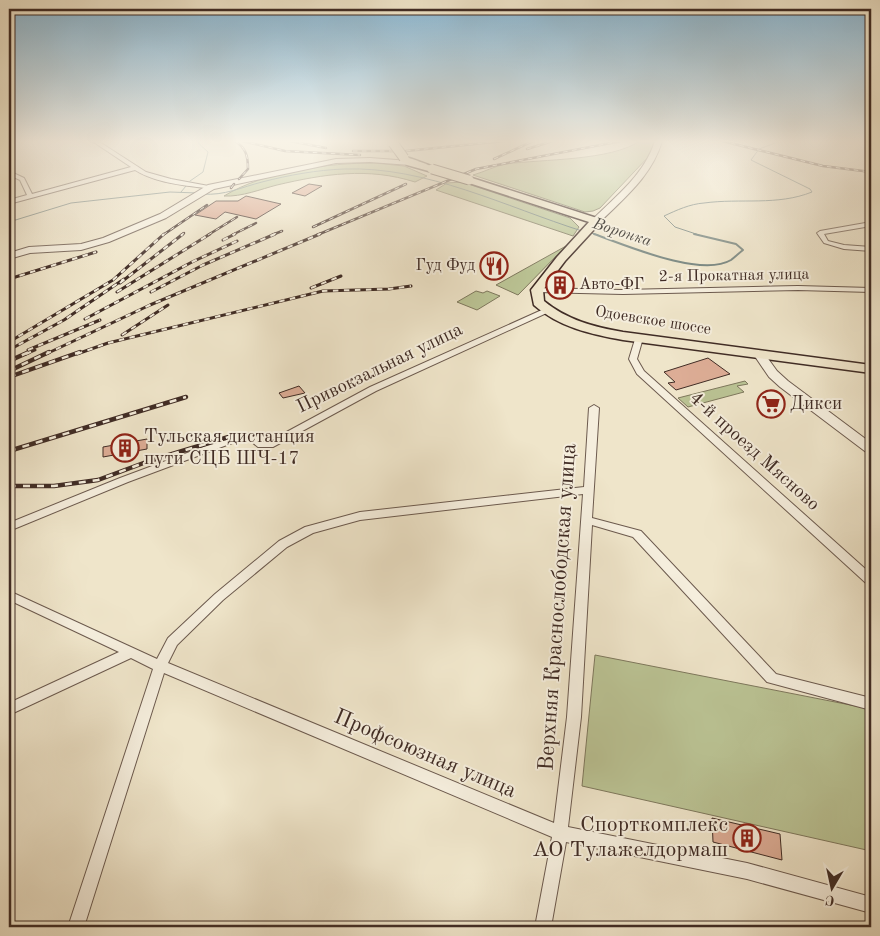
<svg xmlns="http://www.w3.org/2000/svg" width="880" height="936" font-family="'Old Standard TT',serif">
	<rect width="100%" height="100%" fill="#efe5ca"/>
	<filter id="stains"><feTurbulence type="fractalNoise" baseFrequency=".004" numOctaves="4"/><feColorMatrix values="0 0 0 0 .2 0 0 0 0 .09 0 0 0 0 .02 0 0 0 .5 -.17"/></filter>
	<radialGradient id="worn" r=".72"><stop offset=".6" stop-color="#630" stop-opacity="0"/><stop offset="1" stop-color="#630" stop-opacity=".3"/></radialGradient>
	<g fill="#bbc495" stroke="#7e785d">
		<path d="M640,141H654L651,154L600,208L593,211L585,212L473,175C484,172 495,166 506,164C543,159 610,161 640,141Z"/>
		<path d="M375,163L404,166L427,176L415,182C368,167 324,174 277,185C261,189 242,197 224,196C265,171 328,163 375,163Z"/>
		<path d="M462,182L570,218L579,227L573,236L436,190L447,183Z"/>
		<path d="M566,246L518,295L496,285Z"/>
		<path d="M476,291L483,293L487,291L500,296L477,310L457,302Z"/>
		<path d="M745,381L748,384L737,386L744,392L688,407L678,398Z"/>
		<path d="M595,655L871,709V851L582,786Z"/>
	</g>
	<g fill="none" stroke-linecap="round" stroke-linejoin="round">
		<g stroke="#76847e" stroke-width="1">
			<path d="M190,181L203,172L208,152L196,141"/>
			<path d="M181,192L186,186"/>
			<path d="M203,194C224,196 242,187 262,182C289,175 317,170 344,169C426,166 506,207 582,231"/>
			<path d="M9,222L71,203L170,192L197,193"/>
			<path d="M588,232L598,235"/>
			<path d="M699,235L675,227L664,216C677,210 690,204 704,203C741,198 777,206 812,192L810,189L751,160L759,149L781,141"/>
		</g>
		<path stroke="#76847e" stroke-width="2" d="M594,234C625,245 701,278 731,260C735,257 739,253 743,250L736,244L694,234"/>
	</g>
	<g fill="#ddad96" stroke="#402c25">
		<path d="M309,184L322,186L305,196L292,193Z"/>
		<path d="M246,196L281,204L256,219L225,212L216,219L195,215L216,201H238Z"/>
		<path d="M708,358L730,374L676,390L668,383L675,382L664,372Z"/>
		<path d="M299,386L305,393L283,398L279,393Z"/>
		<path d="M147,439V449L103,457V447Z"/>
		<path d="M712,818L780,834L782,860L713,842Z"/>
	</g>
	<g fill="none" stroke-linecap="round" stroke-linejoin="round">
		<g stroke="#6c5a4e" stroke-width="2">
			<g id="minor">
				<path d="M92,141H98L146,172L171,179L214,187L211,189C186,185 157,184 135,170L9,204V200L27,195L20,180L9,175V171L24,178L32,194L131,167Z"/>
				<path d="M871,222V226L824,234L828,241L844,245L871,247V251L844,249L824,243L817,233L820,231Z"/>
				<path d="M798,286L871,288V292L798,290L623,294L537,292L533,290L537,288L623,290Z"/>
				<path d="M544,309H547L551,311L376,391L273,447H258L247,438L243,439L128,482L9,531V523L120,478L238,434L252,433L263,442H268L370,387Z"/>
				<path d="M636,336H639L643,338L637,359L644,371L871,574V585L867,584L637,374L629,359Z"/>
				<path d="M594,405L599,408L592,518L641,531L776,674L871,698V710L767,682L633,537L592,525L581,717L568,827L747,863L871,897V913L747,879L566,842L551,927H535L552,837L164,673L84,927H68L153,669L131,658L9,715V703L119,652L9,600V591L157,659L168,638L215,594L279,541L305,527L360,512L584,487L589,408ZM583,494L567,717L554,823L168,663L177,645L223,600L287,547L313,533L360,520Z"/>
			</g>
		</g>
		<g stroke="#6c5a4e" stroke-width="2">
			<g id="tertiary">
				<path d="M655,141H662C652,176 624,198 599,223H593V219C617,195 644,175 655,141Z"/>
				<path d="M370,158L410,161L414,163L410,165L370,162L336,163L214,189L166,218L109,242L81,250L30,253L9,259V253L29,247L81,244L103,238L160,214L208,185L336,159Z"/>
				<path d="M760,352L764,353L777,371L788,381L871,443V453L866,452L780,387L769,377L754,355Z"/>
			</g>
		</g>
		<g stroke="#402c25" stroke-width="3">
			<g id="primary">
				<path d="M401,156C405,156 433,166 437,169L432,172L407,165L400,158Z"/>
				<path d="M466,178H472L600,219V223L565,261L543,290L544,301C567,320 594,327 623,332L871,365V373L623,340C590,334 559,327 534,305L531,290L557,257L589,222L466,182Z"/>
			</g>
		</g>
		<use href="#minor" fill="#f5eedd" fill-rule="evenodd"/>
		<use href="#tertiary" fill="#f5eedd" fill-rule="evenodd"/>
		<use href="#primary" fill="#efe5ca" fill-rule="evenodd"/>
		<g stroke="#402c25" stroke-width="2.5">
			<g id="rail-far2">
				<path d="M235,141C246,148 248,156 248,169L239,179"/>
				<path d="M242,141L285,151L360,155"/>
				<path d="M290,141L326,148"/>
				<path d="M722,141L823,166L871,172"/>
				<path d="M527,149L553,141"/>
				<path d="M353,151H395"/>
				<path d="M406,151L504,141"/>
				<path d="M494,159L533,141"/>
				<path d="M231,188L234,184"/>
				<path d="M313,227L406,184"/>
				<path d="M163,235L207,205"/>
				<path d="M181,235L184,233"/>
				<path d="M208,235L237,217"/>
				<path d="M232,235L256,223"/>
				<path d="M272,235L282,231"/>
				<path d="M317,235L476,169L621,141"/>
			</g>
		</g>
		<g stroke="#402c25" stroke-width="3">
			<g id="rail-far1">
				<path d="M223,240L235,234"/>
				<path d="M9,279L96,252"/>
				<path d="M120,283L183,234"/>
				<path d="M311,288L341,276"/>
				<path d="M117,292L210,234"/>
				<path d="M151,292L203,265L275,234"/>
				<path d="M85,319L192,262L237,241"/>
				<path d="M122,335L168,305"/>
				<path d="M9,342L113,280L164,234"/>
				<path d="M9,350L64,320L124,279"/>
				<path d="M28,350L100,320"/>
				<path d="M26,354L35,350"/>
				<path d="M46,354L150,305L320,234"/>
				<path d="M77,354L108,343L323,291L389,289L411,286"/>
			</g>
		</g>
		<g stroke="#402c25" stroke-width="4.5">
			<g id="rail">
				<path d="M9,361L29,352"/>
				<path d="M9,371L49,352"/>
				<path d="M9,377L80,352"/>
				<path d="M9,451L186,397"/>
				<path d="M9,486H54L98,480L149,461L232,436"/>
			</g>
		</g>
		<use href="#rail-far2" stroke="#f5eedd" stroke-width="1" stroke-dasharray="4.5" stroke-linecap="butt"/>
		<use href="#rail-far1" stroke="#f5eedd" stroke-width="2" stroke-dasharray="5.5" stroke-linecap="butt"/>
		<use href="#rail" stroke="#f5eedd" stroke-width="2.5" stroke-dasharray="7" stroke-linecap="butt"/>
		<g stroke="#402c25" stroke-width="11" stroke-linecap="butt">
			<g id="primary-bridge">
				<path d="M393,143L404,158"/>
				<path d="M432,169L469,180"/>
			</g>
		</g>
		<use href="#primary-bridge" stroke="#efe5ca" stroke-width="9"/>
	</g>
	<linearGradient id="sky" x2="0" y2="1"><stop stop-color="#89b8d5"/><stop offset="0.52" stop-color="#f8f3e7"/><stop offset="1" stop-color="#f8f3e7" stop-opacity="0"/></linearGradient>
	<rect width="880" height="272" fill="url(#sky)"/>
	<defs>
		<g id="restaurant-ring" transform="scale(1.4375)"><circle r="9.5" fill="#f5eedd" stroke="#8f2418" stroke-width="1.5"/><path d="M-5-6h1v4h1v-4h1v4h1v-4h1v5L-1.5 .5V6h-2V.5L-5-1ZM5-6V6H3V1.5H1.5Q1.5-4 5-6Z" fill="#8f2418"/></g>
		<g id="building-ring" transform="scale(1.4375)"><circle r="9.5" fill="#f5eedd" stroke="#8f2418" stroke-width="1.5"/><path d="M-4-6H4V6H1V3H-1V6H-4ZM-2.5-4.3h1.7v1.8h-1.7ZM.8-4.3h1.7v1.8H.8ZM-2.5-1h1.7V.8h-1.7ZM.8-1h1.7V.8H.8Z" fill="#8f2418"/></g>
		<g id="supermarket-ring" transform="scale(1.4375)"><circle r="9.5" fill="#f5eedd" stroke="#8f2418" stroke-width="1.5"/><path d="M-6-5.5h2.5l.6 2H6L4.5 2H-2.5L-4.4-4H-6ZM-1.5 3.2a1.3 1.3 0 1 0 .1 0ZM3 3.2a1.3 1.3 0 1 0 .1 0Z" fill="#8f2418"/></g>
	</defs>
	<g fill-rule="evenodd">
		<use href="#restaurant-ring" x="494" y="266"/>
		<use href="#building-ring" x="560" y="285"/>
		<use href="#supermarket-ring" x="771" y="404"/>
		<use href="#building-ring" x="125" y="448"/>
		<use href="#building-ring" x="747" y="838"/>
	</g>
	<g text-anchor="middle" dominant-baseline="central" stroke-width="4" stroke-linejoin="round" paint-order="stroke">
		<g font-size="16" font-style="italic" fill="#56514a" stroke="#f5eedd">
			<text transform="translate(622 233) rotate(18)">Воронка</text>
		</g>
		<g font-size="16" fill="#402c25" stroke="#f5eedd" text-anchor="end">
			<text x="475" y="266">Гуд Фуд</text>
			<text x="579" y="285" text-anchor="start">Авто-ФГ</text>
		</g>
		<g font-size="16" fill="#402c25" stroke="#f5eedd">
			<text transform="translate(734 276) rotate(-1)">2-я Прокатная улица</text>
			<text transform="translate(653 321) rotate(9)">Одоевское шоссе</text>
		</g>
		<g font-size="19" fill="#402c25" stroke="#f5eedd">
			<text transform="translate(380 369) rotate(-26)">Привокзальная улица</text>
			<text transform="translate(754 452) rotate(42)">4-й проезд Мясново</text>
		</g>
		<g font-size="19" fill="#402c25" stroke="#f5eedd" text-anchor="start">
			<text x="790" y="404">Дикси</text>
			<text x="144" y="437">Тульская дистанция<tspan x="144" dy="22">пути СЦБ ШЧ-17</tspan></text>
		</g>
		<g font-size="22" fill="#402c25" stroke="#f5eedd">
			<text transform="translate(558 607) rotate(-86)">Верхняя Краснослободская улица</text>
			<text transform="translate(425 754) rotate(23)">Профсоюзная улица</text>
		</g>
		<g font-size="22" fill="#402c25" stroke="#f5eedd" text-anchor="end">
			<text x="728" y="825">Спорткомплекс<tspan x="728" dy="25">АО Тулажелдормаш</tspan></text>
		</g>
	</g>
	<rect width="880" height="936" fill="none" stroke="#efe5ca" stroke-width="30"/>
	<rect x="10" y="10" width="860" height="916" fill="none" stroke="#402c25" stroke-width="2.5"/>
	<rect x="15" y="15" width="850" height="906" fill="none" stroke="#402c25"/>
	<g transform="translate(832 888) rotate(189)" stroke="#f5eedd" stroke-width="4" paint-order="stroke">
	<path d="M0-4L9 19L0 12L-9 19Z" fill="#402c25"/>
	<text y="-8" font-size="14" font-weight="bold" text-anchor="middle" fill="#402c25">С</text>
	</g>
	<rect width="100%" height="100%" filter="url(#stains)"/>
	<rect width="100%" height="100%" fill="url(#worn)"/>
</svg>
